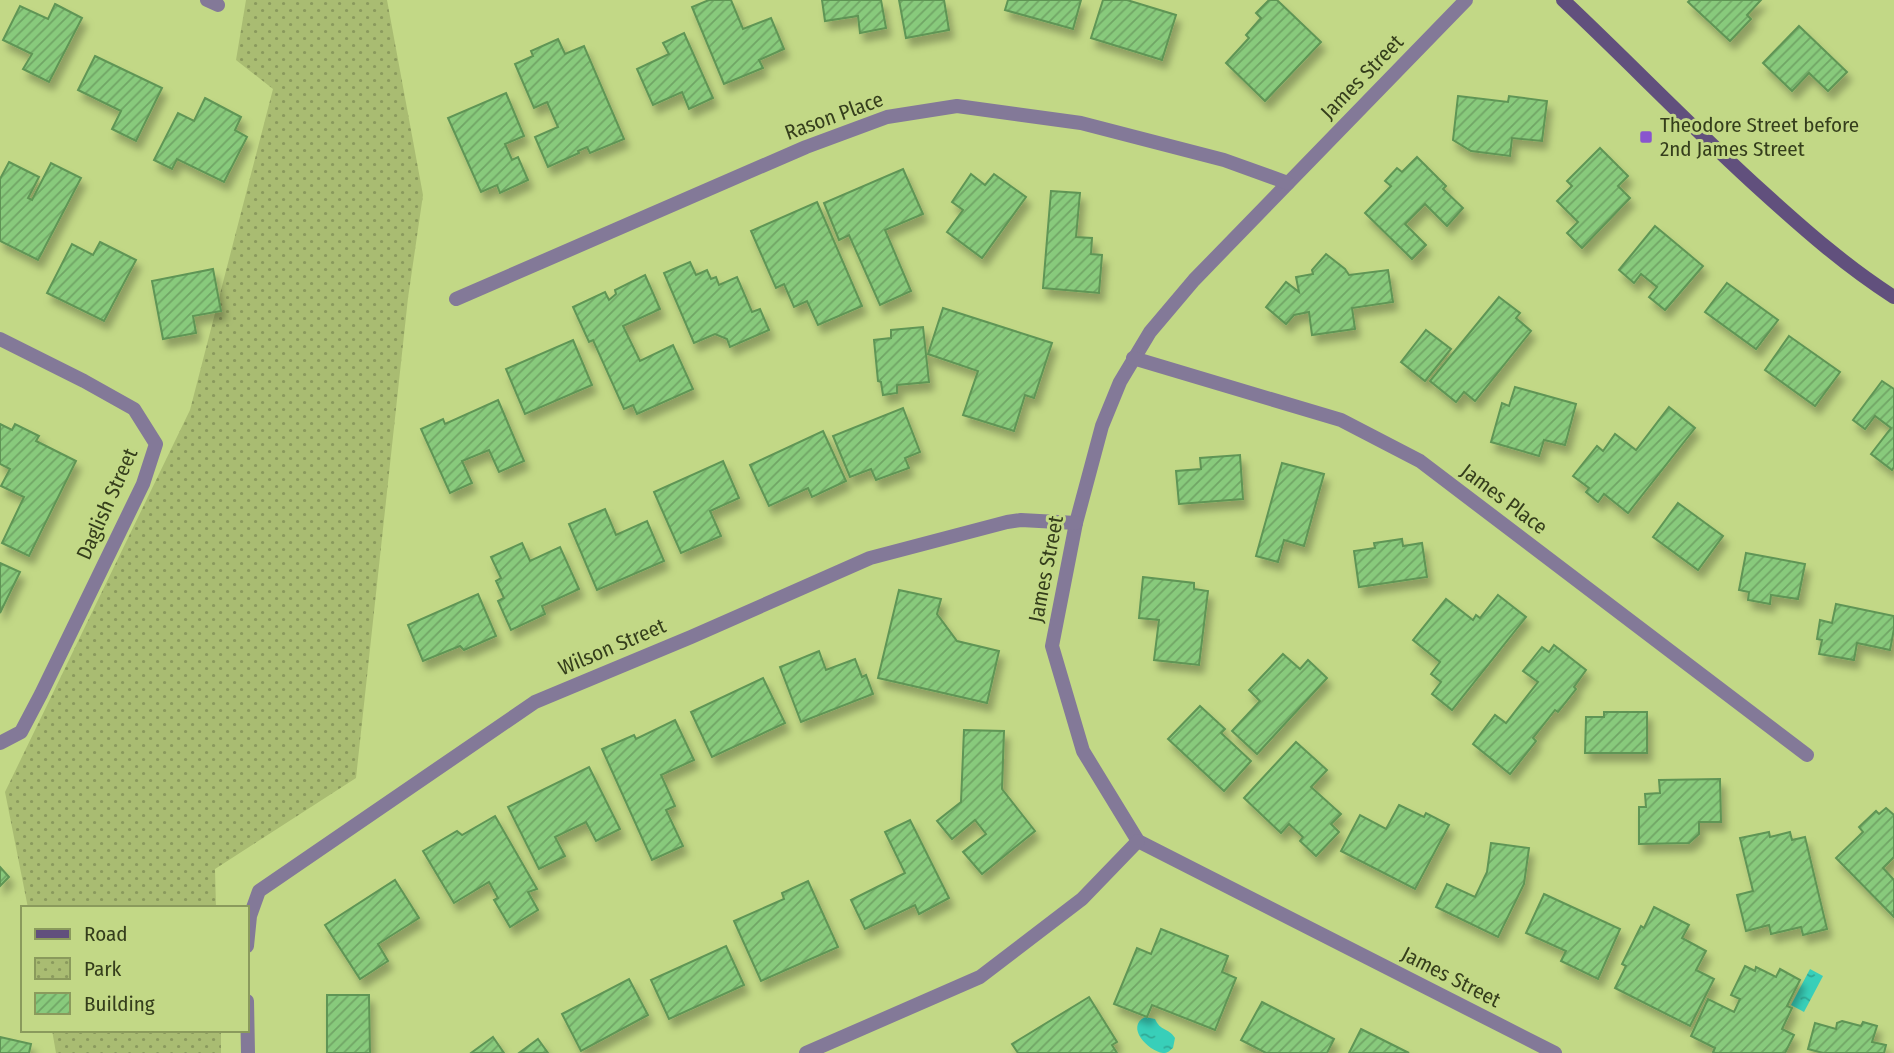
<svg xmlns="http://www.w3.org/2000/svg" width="1894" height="1053" font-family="'Fira Sans Condensed',sans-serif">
	<defs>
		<pattern id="park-dots" width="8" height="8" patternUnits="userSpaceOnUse" patternTransform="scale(1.75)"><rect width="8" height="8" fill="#a9bc72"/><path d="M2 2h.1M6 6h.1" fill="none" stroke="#8a9a5d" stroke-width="1.8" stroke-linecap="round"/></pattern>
		<pattern id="water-ripples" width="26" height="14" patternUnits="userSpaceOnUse" patternTransform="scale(1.75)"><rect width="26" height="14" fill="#38cfb9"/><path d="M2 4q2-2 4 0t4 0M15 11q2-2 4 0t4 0" fill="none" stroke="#30a996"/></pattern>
		<pattern id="building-hatch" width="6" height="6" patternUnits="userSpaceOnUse" patternTransform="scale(1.75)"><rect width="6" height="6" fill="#88ca7c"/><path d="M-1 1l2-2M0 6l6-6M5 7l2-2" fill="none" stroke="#70a565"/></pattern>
		<filter id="shadow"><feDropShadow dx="4.5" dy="8" stdDeviation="3.5" flood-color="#0004"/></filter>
	</defs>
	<rect width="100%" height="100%" fill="#c2d886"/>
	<g fill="url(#park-dots)">
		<path d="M246,0H387L423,195L408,298L356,778L215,869L216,908H28L5,792L190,410L273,89L236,60Z"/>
		<path d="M52,1030H221V1053H56Z"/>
	</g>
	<g fill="url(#water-ripples)">
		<path d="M1810,969L1823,976L1804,1012L1791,1005Z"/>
		<path d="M1145,1017L1155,1019C1160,1031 1169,1028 1175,1038L1173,1048C1169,1051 1168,1053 1163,1053C1148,1051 1125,1027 1145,1017Z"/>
	</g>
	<g fill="url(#building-hatch)" stroke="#5f9555" stroke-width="2" filter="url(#shadow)">
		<path d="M709,0H731L743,29L771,18L784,49L759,60L763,68L724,84L692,7Z"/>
		<path d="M822,0H881L886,28L860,33L858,16L825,21Z"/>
		<path d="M899,0H944L949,30L906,38Z"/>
		<path d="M1008,0H1081L1073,29L1005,10Z"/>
		<path d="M1103,0H1127L1176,15L1162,60L1091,38Z"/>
		<path d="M1269,0H1277L1321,42L1265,101L1226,63L1249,38L1246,35L1261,18L1256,13Z"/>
		<path d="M1690,0H1761L1747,15L1751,19L1730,41L1688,2Z"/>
		<path d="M55,4L82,18L49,82L23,69L32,54L3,40L20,6L48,19Z"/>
		<path d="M1799,26L1847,72L1828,91L1809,73L1792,91L1763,63Z"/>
		<path d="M684,33L713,98L689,109L682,92L653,105L637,69L669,54L663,43Z"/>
		<path d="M558,39L565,54L584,46L624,139L590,153L587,147L578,151L579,153L548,167L535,137L558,127L547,102L534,108L515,64L533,56L531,51Z"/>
		<path d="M95,56L162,88L136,141L112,129L121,111L78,90Z"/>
		<path d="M506,93L524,136L505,144L512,160L518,157L528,180L500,193L497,185L481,192L448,118Z"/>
		<path d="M1458,96L1508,102L1509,96L1547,101L1542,141L1512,138L1510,156L1471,151L1453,140Z"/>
		<path d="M205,98L241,117L235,130L247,137L224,182L177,159L172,169L154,160L178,113L194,121Z"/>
		<path d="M1600,148L1628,176L1618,186L1630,198L1582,248L1567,233L1578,222L1557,201L1572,186L1567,181Z"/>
		<path d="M1417,157L1446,186L1443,189L1463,208L1447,226L1425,204L1405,224L1426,245L1412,259L1365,213L1391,186L1385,181L1397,168L1402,172Z"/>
		<path d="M9,162L39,177L28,198L32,200L51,163L81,178L38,260L0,241V179Z"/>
		<path d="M903,169L923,214L885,230L911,291L880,305L849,235L839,240L824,203Z"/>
		<path d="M971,174L985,185L994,174L1026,197L982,258L947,232L963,210L952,202Z"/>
		<path d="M1051,191L1080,193L1076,237L1092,238L1091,254L1102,255L1099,293L1043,288Z"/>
		<path d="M817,202L862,306L818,325L807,301L794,307L784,284L776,288L751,231Z"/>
		<path d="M1655,226L1703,266L1665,310L1649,297L1657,287L1641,274L1634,283L1619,270Z"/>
		<path d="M100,242L136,260L104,321L47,293L72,244L93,255Z"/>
		<path d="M1326,254L1345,269L1349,275L1388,270L1393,302L1352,308L1355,329L1312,335L1309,312L1294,315L1286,324L1266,307L1286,282L1299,292L1296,277L1313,274L1312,270Z"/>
		<path d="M690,262L696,275L707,270L711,279L716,277L719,285L737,277L752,312L760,309L769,330L730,347L727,339L715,334L694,343L664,273Z"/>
		<path d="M213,269L221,311L193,316L196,333L163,339L152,281Z"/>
		<path d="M645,275L660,309L623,326L640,361L673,345L693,389L637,414L633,405L624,409L593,340L589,342L573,307L605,292L609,300L616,294L615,290Z"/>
		<path d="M1727,283L1778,320L1756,349L1705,312Z"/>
		<path d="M1499,297L1520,313L1516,318L1531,331L1475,401L1464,392L1456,402L1430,381Z"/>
		<path d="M943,308L1052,343L1034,398L1025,395L1014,431L963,415L978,371L928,354Z"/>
		<path d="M923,327L929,382L897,385V393L883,395L881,382L878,381L874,340L891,338V330Z"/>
		<path d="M1426,330L1451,349L1425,381L1401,362Z"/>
		<path d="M1789,336L1840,372L1815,406L1765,370Z"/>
		<path d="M573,340L592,385L525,414L506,369Z"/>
		<path d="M1882,381L1894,389V467L1892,470L1871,454L1891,428L1875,416L1865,429L1853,420Z"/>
		<path d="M1515,387L1576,404L1565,445L1544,440L1539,456L1491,442L1502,403L1509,406Z"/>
		<path d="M498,400L524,461L499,472L489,450L462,461L472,483L450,493L421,429L443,419L445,424Z"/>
		<path d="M1669,407L1695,428L1628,513L1604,494L1598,502L1586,492L1589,488L1573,476L1597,446L1603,451L1615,434L1636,450Z"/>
		<path d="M903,408L920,452L905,458L909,468L876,480L871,469L850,477L833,436Z"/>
		<path d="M0,424L12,430L15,424L39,436L36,441L76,461L29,556L2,543L24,497L1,486L10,469L0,464Z"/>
		<path d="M823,431L846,481L812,497L808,488L769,506L750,465Z"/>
		<path d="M1240,455L1243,499L1179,504L1176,471L1201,469L1200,458Z"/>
		<path d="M723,461L739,498L710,511L721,536L681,553L654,492Z"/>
		<path d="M1282,463L1324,474L1304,546L1284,540L1278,562L1256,556Z"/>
		<path d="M1678,503L1723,536L1698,570L1653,537Z"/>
		<path d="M605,509L616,535L647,521L664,561L597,590L569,524Z"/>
		<path d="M1402,539L1403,546L1422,543L1427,577L1359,587L1354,551L1375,548L1374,543Z"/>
		<path d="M522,543L530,561L560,547L579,589L542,606L545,614L511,630L498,601L504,598L496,581L501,578L491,557Z"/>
		<path d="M1746,553L1805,564L1798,599L1771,595L1770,604L1748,600L1749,592L1739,590Z"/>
		<path d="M0,563L20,572L0,613Z"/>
		<path d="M1143,577L1194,583V589L1208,591L1199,665L1154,660L1159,620L1139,618Z"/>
		<path d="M899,590L941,599L937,614L957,641L999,651L987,703L878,678Z"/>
		<path d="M478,594L496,636L464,650L460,646L423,661L408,625Z"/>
		<path d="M1498,595L1526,617L1452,710L1432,694L1441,682L1431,674L1440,662L1413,640L1446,599L1473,620L1476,615L1480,618Z"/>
		<path d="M1836,604L1894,616V629L1890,650L1857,643L1854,660L1819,654L1822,640L1817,639L1820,620L1832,623Z"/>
		<path d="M1554,645L1586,670L1574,687L1576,689L1558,712L1555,710L1533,738L1536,741L1510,774L1473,744L1495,715L1506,723L1538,682L1523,671L1542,647L1549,652Z"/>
		<path d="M819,651L826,670L855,659L862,677L866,675L873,694L801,722L780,667Z"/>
		<path d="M1283,654L1300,669L1308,660L1327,678L1257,754L1232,731L1260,701L1249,690Z"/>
		<path d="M763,678L785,723L712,757L691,712Z"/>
		<path d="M1200,706L1225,729L1221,733L1251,761L1224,791L1168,739Z"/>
		<path d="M1604,712H1647V753H1585L1586,717H1604Z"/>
		<path d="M675,720L694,760L661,775L675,806L666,810L683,846L652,860L602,749L634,735L636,739Z"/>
		<path d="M964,730L1004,731L1002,789L1035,831L982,874L963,852L986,834L975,820L952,839L937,821L961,802Z"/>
		<path d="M1296,742L1327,770L1311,787L1341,814L1331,824L1339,832L1316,856L1300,841L1303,837L1289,824L1281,833L1244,798Z"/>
		<path d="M589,767L620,829L596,841L586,822L555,837L565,856L539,869L508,807Z"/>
		<path d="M1720,779L1721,822H1699V834L1689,843L1639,844V807H1646L1645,794L1660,793L1659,780Z"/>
		<path d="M1399,805L1424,817L1426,813L1449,825L1415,889L1341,851L1360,815L1386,829Z"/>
		<path d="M1886,808L1894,815V857L1883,868L1894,880V917L1836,858L1863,832L1859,827L1876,811L1879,814Z"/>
		<path d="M495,816L537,889L528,892L538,910L510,927L494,900L498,898L489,882L454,903L423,851L457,831L462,835Z"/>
		<path d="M910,820L949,898L919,914L915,905L865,929L851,900L905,873L885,832Z"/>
		<path d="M1769,832L1770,837L1790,832L1792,840L1805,837L1827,929L1803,935L1801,927L1771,934L1769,925L1746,931L1737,895L1753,891L1740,838Z"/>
		<path d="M1491,843L1529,848L1524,884L1498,937L1436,907L1447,884L1475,897L1487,872Z"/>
		<path d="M0,867L9,877L0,886Z"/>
		<path d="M395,880L419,918L378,944L388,961L360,979L325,925Z"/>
		<path d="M808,881L838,947L761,981L734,921L784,899L782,893Z"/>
		<path d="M1544,894L1620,929L1598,979L1561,961L1566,951L1526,933Z"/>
		<path d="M1654,907L1689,925L1682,938L1706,951L1696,970L1714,979L1690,1026L1615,988L1626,966L1622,964L1641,926L1644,928Z"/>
		<path d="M1161,929L1228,956L1222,972L1236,978L1215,1030L1152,1005L1147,1017L1114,1004L1137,948L1151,954Z"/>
		<path d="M726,946L744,985L669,1019L651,980Z"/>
		<path d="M1745,966L1755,971L1756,967L1776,977L1780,969L1800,980L1787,1006L1792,1008L1782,1029L1794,1035L1785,1053H1715L1713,1052L1715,1048L1691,1036L1708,999L1734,1012L1740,999L1731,995Z"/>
		<path d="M629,979L648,1015L581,1051L562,1014Z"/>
		<path d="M327,995H369L370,1053H327Z"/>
		<path d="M1089,997L1117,1042L1112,1045L1117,1053H1018L1012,1044Z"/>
		<path d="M1262,1002L1334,1039L1327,1053H1266L1241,1040Z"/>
		<path d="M1842,1021L1861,1026L1863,1022L1877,1026L1872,1042L1886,1045L1884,1053H1823L1808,1049L1815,1023L1836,1029L1837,1023Z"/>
		<path d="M1361,1029L1409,1053H1349Z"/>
		<path d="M0,1037L31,1044L29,1053H0Z"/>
		<path d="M493,1037L504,1053H471Z"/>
		<path d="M538,1039L548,1053H519Z"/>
	</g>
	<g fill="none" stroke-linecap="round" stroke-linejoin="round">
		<g stroke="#837998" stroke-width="14">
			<path d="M207,0L218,5"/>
			<path d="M1466,0L1194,280L1150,332L1120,382L1102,426L1076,523L1052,646L1083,751L1138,841L1555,1053"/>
			<path d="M456,299L806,147L887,117L957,106L1081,123L1224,160L1288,183"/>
			<path d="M0,339L84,381L134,409L156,444L143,484L41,694L21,732L0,743"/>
			<path d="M1133,358L1341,420L1420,461L1807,755"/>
			<path d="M247,946L250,916L259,891L535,702L691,637L870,558L1007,522L1021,520L1076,523"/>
			<path d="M247,1001L248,1053"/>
			<path d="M806,1053L980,977L1082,899L1138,841"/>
		</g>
		<path stroke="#61507d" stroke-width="14" d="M1563,0C1631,64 1695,131 1764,193C1806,231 1847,267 1894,297"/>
	</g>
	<rect fill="#8955ce" stroke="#c2d886" stroke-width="2.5" x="1639" y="130" width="14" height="14" rx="3.5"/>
	<g text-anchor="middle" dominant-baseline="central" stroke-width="6" stroke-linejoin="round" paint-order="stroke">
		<g font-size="21" fill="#353e1c" stroke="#c2d886">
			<text transform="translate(1362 77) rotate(-46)">James Street</text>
			<text transform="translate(834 116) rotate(-20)">Rason Place</text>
			<text transform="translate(1504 499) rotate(37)">James Place</text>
			<text transform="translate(107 504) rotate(-66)">Daglish Street</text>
			<text transform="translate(1046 569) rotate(-79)">James Street</text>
			<text transform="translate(612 647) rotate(-23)">Wilson Street</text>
			<text transform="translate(1451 977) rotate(27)">James Street</text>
		</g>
		<g font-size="21" fill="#353e1c" stroke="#c2d886" text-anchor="start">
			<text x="1660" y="125">Theodore Street before<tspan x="1660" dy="24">2nd James Street</tspan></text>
		</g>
	</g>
	<rect x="21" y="906" width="228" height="126" fill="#c2d886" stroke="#8a9a5c" stroke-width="2"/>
	<rect x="35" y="929" width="35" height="10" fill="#61507d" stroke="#8a9a5c" stroke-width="2"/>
	<text x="84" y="941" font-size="21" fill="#353e1c">Road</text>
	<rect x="35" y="958" width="35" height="21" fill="url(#park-dots)" stroke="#8a9a5c" stroke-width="2"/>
	<text x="84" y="976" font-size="21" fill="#353e1c">Park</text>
	<rect x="35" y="993" width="35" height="21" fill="url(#building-hatch)" stroke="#8a9a5c" stroke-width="2"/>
	<text x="84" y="1011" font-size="21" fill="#353e1c">Building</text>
</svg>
